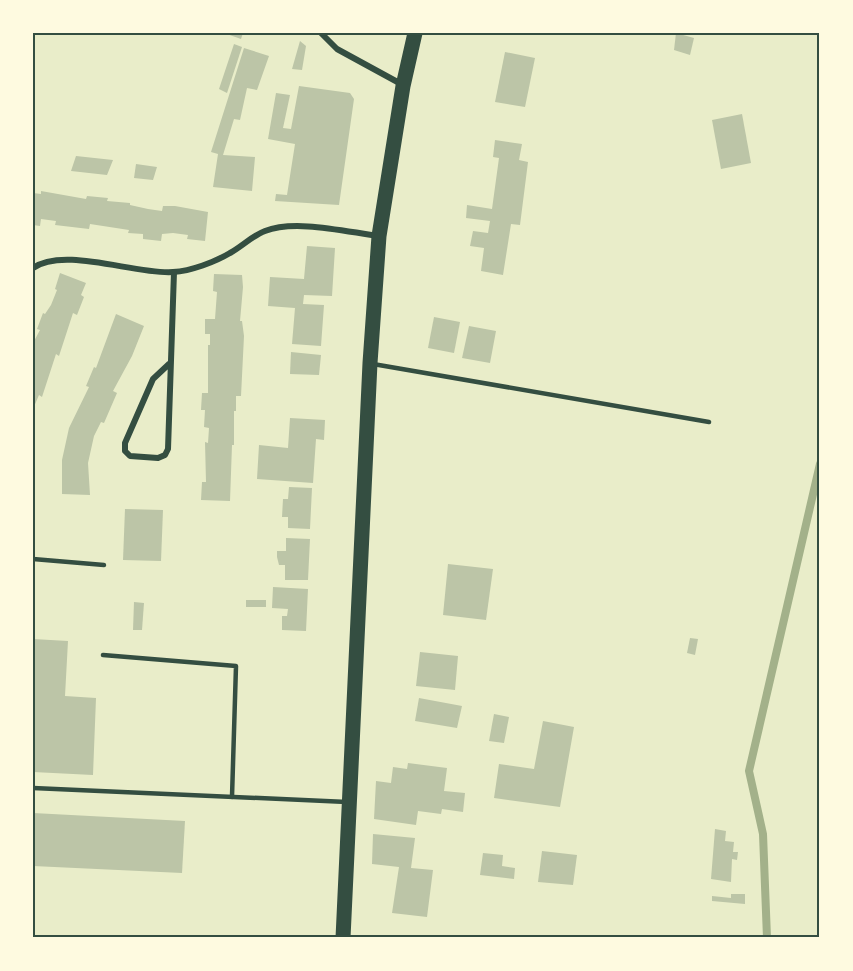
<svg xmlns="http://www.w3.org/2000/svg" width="853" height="971" font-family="Signika,sans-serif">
	<rect width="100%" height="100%" fill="#e9edc9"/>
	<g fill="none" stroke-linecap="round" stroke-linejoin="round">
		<path stroke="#a3b18a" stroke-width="8" d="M767,938L763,834L749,771L820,464"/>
	</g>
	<g fill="#bcc5a7">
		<path d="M224,33H243L241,39Z"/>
		<path d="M676,33L694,38L690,55L674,50Z"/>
		<path d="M300,41L306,46L302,70L292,69Z"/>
		<path d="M234,44L242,47L227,93L219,89Z"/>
		<path d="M244,48L269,56L257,90L247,88L240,120L234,119L223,155L255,157L252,191L213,187L218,154L211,152Z"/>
		<path d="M505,52L535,58L525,107L495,102Z"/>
		<path d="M299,86L350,93L354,99L339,205L275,201L276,194L287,195L295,144L268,139L276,93L290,95L283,128L291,129Z"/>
		<path d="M742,114L751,163L721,169L712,120Z"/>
		<path d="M495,140L522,144L519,160L528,162L520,225L511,224L503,275L481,271L484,248L470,246L473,231L488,233L490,221L466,218L467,205L492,209L499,158L493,157Z"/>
		<path d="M76,156L113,160L107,175L71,171Z"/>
		<path d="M136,164L157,167L153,180L134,178Z"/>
		<path d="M41,191L86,199L87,196L108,198L107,201L130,203V205L148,209L162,211L163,206H175L208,212L205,241L187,239L188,235L173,233L162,234L161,241L143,239V234L128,233L129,230L90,224L89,229L55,225L56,221L41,219L40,226L33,225V193L41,194Z"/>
		<path d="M307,246L335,248L332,296L304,295L303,304L324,305L321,346L292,344L295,308L268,306L270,277L304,279Z"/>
		<path d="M60,273L86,283L81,295L84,297L77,315L73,313L59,356L56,354L42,397L39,395L33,409V343L40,330L37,329L43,313L45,314L51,305L57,290L55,289Z"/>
		<path d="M214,274L242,275L243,287L240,321H242L244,336L241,396H236V411H234V445H232L230,501L201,500L202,482H206L205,442L208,443L209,428L204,427L205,410H201L202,393H208V345H210V334H205V319H215L217,292L213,291Z"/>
		<path d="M116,314L144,326L132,356L113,391L117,393L104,423L101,422L94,436L88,463L90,495L62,494V460L69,428L89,387L86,386L94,367L96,368Z"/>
		<path d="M434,317L460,322L454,353L428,348Z"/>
		<path d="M469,326L496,331L490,363L462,358Z"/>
		<path d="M291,352L321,355L319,375L290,374Z"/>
		<path d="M290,418L325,420L324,440L316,439L313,483L257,479L259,445L288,448Z"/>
		<path d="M289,487L312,488L310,529L288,528V517H282L283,499H288Z"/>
		<path d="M125,509L163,510L161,561L123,560Z"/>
		<path d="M286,538L310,539L308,580H285V565H279L277,557V551H286Z"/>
		<path d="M448,564L493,569L486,620L443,615Z"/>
		<path d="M273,587L308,589L306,631L282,630V616H287L288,609L272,608Z"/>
		<rect x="246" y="600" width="20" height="7"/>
		<path d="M134,602L144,603L142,630H133Z"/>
		<path d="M690,638L698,639L695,655L687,653Z"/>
		<path d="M33,639L68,641L65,696L96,698L93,775L33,772Z"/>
		<path d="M420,652L458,656L455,690L416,686Z"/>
		<path d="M419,698L462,706L457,728L415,721Z"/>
		<path d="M494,714L509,717L504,743L489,741Z"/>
		<path d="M543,721L574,727L560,807L494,798L499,764L534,769Z"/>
		<path d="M408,763L447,768L444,791L465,793L463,812L442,809L441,814L418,811L416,825L374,819L376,781L391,783L393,767L407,769Z"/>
		<path d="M33,813L185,821L182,873L33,866Z"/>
		<path d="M715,829L726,831L725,841L734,842L733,852H738L737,860L732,859L731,882L711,879Z"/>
		<path d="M373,834L415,838L411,868L433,870L427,917L392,913L399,867L372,864Z"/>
		<path d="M542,851L577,855L573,885L538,882Z"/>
		<path d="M483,853L503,855L502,866L515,868L514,879L480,875Z"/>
		<path d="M731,894H745V904L712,901V896L731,898Z"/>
	</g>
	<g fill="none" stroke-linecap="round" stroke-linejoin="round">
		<g stroke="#344e41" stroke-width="4.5">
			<path d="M373,364L709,422"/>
			<path d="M33,559L104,565"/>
			<path d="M103,655L236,666L232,797"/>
			<path d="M33,788L347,802"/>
		</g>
		<g stroke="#344e41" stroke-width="6">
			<path d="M321,33L337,49L403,85"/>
			<path d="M33,268C64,246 136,275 173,272C191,271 215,262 230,253C241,247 252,236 265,231C295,219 347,232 379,236"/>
			<path d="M169,364L153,379L125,443V451L130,456L158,458L165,455L168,449L174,272"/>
		</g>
		<path stroke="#344e41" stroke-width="15" d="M343,938L370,363L379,236L403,86L415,33"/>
	</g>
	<rect width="853" height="971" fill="none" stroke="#fefae0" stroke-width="69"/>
	<rect x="34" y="34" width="784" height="902" fill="none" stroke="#344e41" stroke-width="2"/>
</svg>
